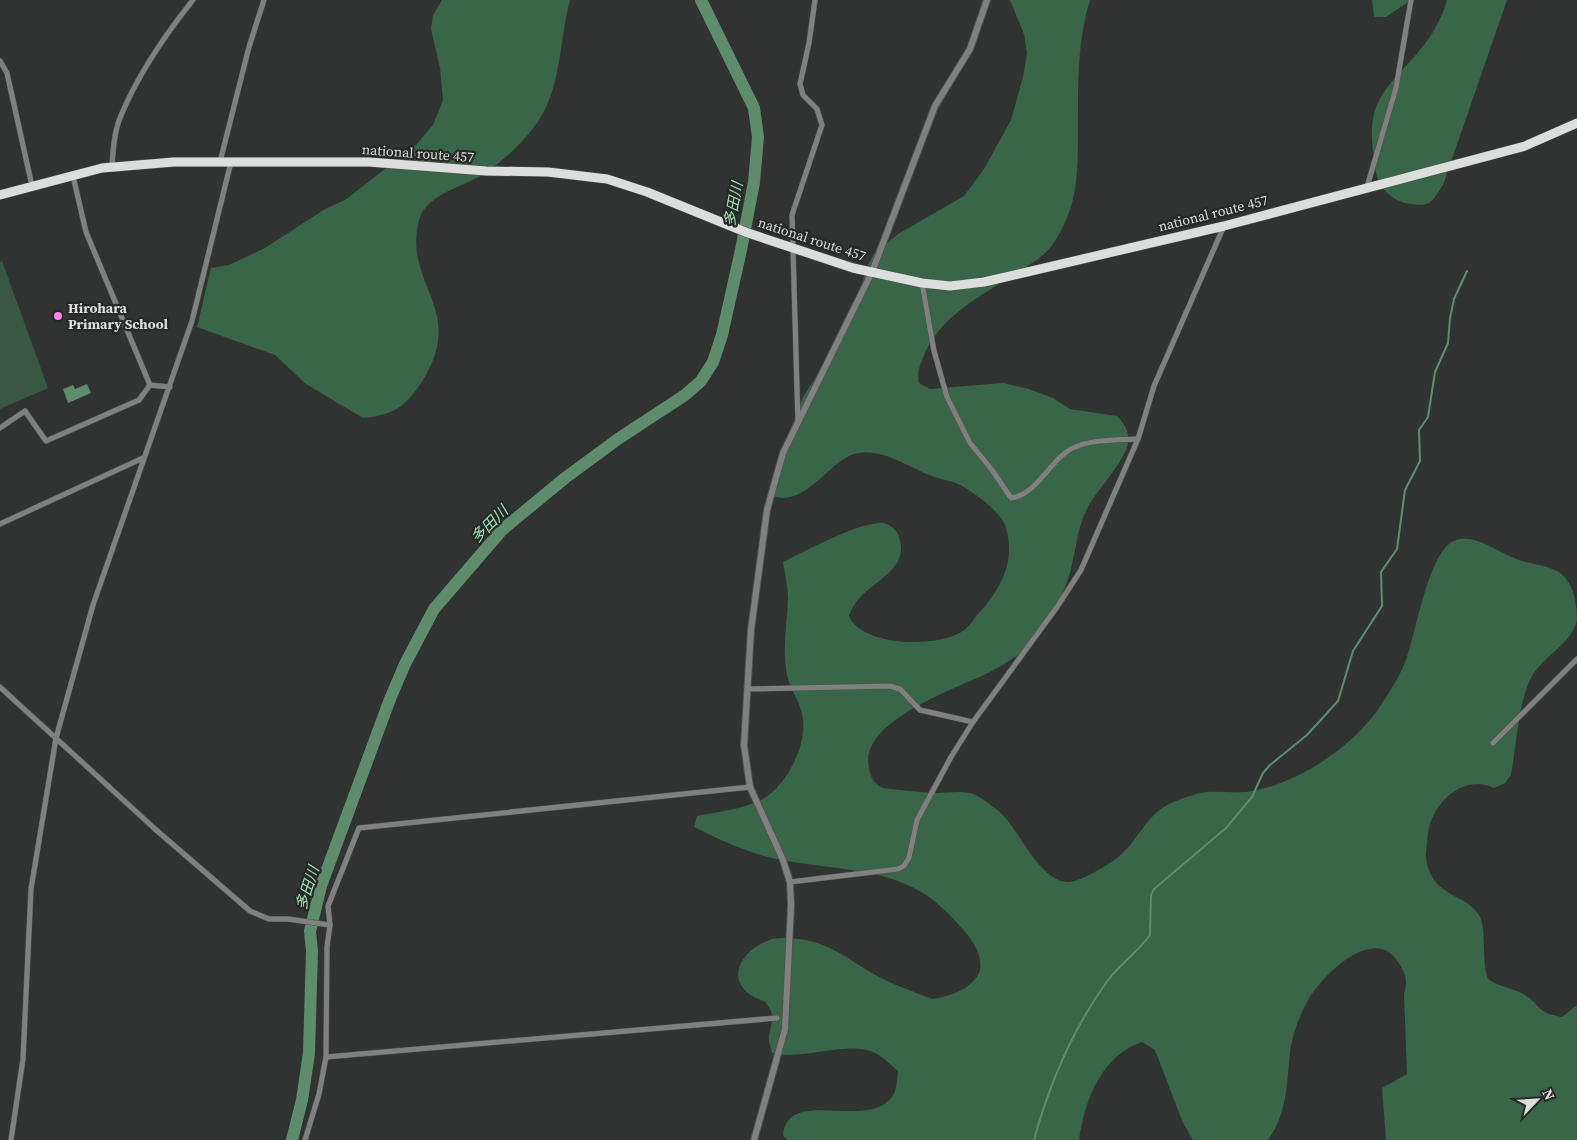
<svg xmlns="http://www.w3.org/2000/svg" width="1577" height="1140" font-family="'Source Serif 4','Noto Sans JP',serif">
	<rect width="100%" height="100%" fill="#313332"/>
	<path fill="#385843" d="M2,261L48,388L0,409V262Z"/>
	<g fill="#396549">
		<path d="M442,0H570C559,41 562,84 539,120C527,139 506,158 488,171C467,187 427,192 419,220C402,285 469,309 421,383C405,408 392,415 363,418L306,384L275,355L197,327L211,268L229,265L265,248L325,209L345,200L416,145L433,125L443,100L440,68L431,29L433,15Z"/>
		<path d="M1010,0H1090C1079,35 1078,73 1078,109C1077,159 1083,202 1052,245C1044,257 1029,265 1017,273C982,295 937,318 923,358C919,368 917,373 919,383L930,389L1003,383L1029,389L1053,398L1070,409L1117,416C1124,423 1130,432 1128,443C1126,460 1097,490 1088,507C1077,527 1076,551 1070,573C1064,594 1046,630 1030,645C1019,655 1005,664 992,671C959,688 858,720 869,768C871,778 874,784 883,788C900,790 917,792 934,793C945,793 962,790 973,794C981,797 989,804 996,809C1020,827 1038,883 1070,882C1077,881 1085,877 1091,874C1106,866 1120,858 1131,844C1142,830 1152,812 1169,804C1180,799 1196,793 1207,792C1222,791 1237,794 1252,791C1298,783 1349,749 1377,711C1389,693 1400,677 1407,657C1416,633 1429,548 1456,540C1475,534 1496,551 1514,558C1527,564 1544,564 1557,571C1573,580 1577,602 1577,620C1572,643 1544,656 1532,676C1519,698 1516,748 1511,775L1505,783L1494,788C1467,775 1441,796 1431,821C1428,827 1428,836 1427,843C1427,848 1425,854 1426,859C1432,898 1466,893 1479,915C1487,927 1481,960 1488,979C1499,987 1514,988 1525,995C1543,1007 1535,1012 1562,1017L1577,1005V1140H1386L1382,1088L1407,1074L1404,994C1408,981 1406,973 1398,962C1374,923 1320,977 1307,1002C1299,1017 1292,1035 1290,1052C1287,1083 1287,1114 1268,1140H1193L1183,1123L1155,1050L1142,1042C1101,1056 1085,1100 1079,1140H787L783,1135C788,1086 866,1131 892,1097C897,1091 897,1079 898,1071C892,1066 884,1058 877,1054C849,1039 806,1061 772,1053C771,1048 768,1041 769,1036C772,1022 776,1013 764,1001C724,989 735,954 767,941C776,937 787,938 797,939C829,941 853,963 879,977C896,986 915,992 932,999C948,997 969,990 978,975C985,962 975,943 966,933C951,916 934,897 912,887C867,865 812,869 764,856C740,849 716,838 694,827L697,816C718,812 744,809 763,799C788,784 809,742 802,714C799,700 790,688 787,675C782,650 787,624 788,599C788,587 785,574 783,562C811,549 850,526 879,523C888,522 897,529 899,537C902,546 902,555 897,563C883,584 858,589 849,616C862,647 938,648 963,631C969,627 974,619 978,614C1001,589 1017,560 1005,525C999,511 977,495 964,487C955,481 942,480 932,476C907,467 876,443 849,456C825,468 803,507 772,496L771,489L776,467L803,397L832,352L860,292L866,269L874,254L898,234L964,196L984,169L1011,120L1023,77L1027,53L1024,34Z"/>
		<path d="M1372,0H1411L1386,17H1374Z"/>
		<path d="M1447,0H1507L1443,185C1432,201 1432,207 1411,204C1392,202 1377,187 1375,167C1373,149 1369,128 1375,110C1384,85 1404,70 1420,50C1432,36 1442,18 1447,0Z"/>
	</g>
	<path fill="#5e8c6d" d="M87,384L91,393L68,403L63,389L73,385L75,389Z"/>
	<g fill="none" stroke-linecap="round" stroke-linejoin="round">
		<path stroke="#5e8c6d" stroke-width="2" d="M1034,1140C1049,1085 1074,1027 1108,980C1120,964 1138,952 1150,935L1151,895L1154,889L1226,828L1252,797L1263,773L1270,765L1307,735L1338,701L1353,651L1382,606L1381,572L1397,549L1405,490L1420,461L1419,430L1428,417L1435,372L1448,343L1450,318L1454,299L1467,271"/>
		<path stroke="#5e8c6d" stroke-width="12" d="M292,1140L302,1100L309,1053L312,951L310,931L321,886L390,699L405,664L434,609L502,530L565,478L618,439L685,395L701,381L713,362L722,335L741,250L754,182L758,137L754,108L701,0"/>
		<g stroke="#505251" stroke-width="6">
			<g id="minor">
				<path d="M0,61L7,73L32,186"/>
				<path d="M220,162L249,47L264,0"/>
				<path d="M112,167C113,151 114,133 120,118C137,76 165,35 193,0"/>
				<path d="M73,176L86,232L150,385L170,387"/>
				<path d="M1367,187L1396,88L1411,0"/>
				<path d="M922,283L934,351L947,397L970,443L992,470L1011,498C1037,495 1051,458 1073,448C1091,439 1118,440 1138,439"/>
				<path d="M798,423L792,215L822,125L817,109L803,95L800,84L809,43L815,0"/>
				<path d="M0,428L25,411L46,441L139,400L150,385"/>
				<path d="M0,524L143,458"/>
				<path d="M0,687L155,829L250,911L269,919H288L330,925"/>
				<path d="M748,689L890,686L900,689L920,710L973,722"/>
				<path d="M1493,743L1577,659"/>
				<path d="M790,882L898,869L904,866L909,858L917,820L951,757L973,722L1057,607L1081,570L1138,439L1154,386L1224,226"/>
				<path d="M326,1057L777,1018"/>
				<path d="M11,1140L23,1059L31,889L56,738L93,605L192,321L231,162"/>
				<path d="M305,1140L319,1094L326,1057L327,947L330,925L328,906L359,828L750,787"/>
			</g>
		</g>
		<g stroke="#505251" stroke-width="8">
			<path id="tertiary" d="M754,1140L785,1029L791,906L790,882L783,860L750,787L744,745L751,630L767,510L783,453L872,272L935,106L970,49L987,0"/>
		</g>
		<g stroke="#505251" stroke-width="10">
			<path id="trunk" d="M0,195L102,168L174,162H369L486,171L548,172L607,179L647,192L748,233L853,268L922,283L950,286L984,282L1224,226L1525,146L1577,123"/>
		</g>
		<use href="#minor" stroke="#7f8180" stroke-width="5"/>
		<use href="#tertiary" stroke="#7f8180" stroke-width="6"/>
		<use href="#trunk" stroke="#dbdedc" stroke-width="9"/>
	</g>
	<circle fill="#fb87e5" stroke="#272928" stroke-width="2" cx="58" cy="316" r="5"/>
	<g text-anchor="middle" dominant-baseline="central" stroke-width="4.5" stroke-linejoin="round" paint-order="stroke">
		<g font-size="14" fill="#dcdedc" stroke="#272928">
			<text transform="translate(418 153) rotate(4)">national route 457</text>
			<text transform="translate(1213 213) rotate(-14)">national route 457</text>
			<text transform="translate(812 239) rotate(18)">national route 457</text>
		</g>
		<g font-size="14" font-weight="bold" fill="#dcdedc" stroke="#272928" text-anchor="start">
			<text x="68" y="308">Hirohara<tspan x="68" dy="16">Primary School</tspan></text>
		</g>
		<g font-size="15" font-style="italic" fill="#9be3b3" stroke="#272928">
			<text transform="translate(733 204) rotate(-79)">多田川</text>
			<text transform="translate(489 524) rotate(-45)">多田川</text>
			<text transform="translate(307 888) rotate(-72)">多田川</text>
		</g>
	</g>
	<g transform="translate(1537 1100) rotate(65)" stroke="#272928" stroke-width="4" paint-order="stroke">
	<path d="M0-4L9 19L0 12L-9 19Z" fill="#dcdedc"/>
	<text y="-8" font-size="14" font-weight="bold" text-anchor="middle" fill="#dcdedc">N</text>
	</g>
</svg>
